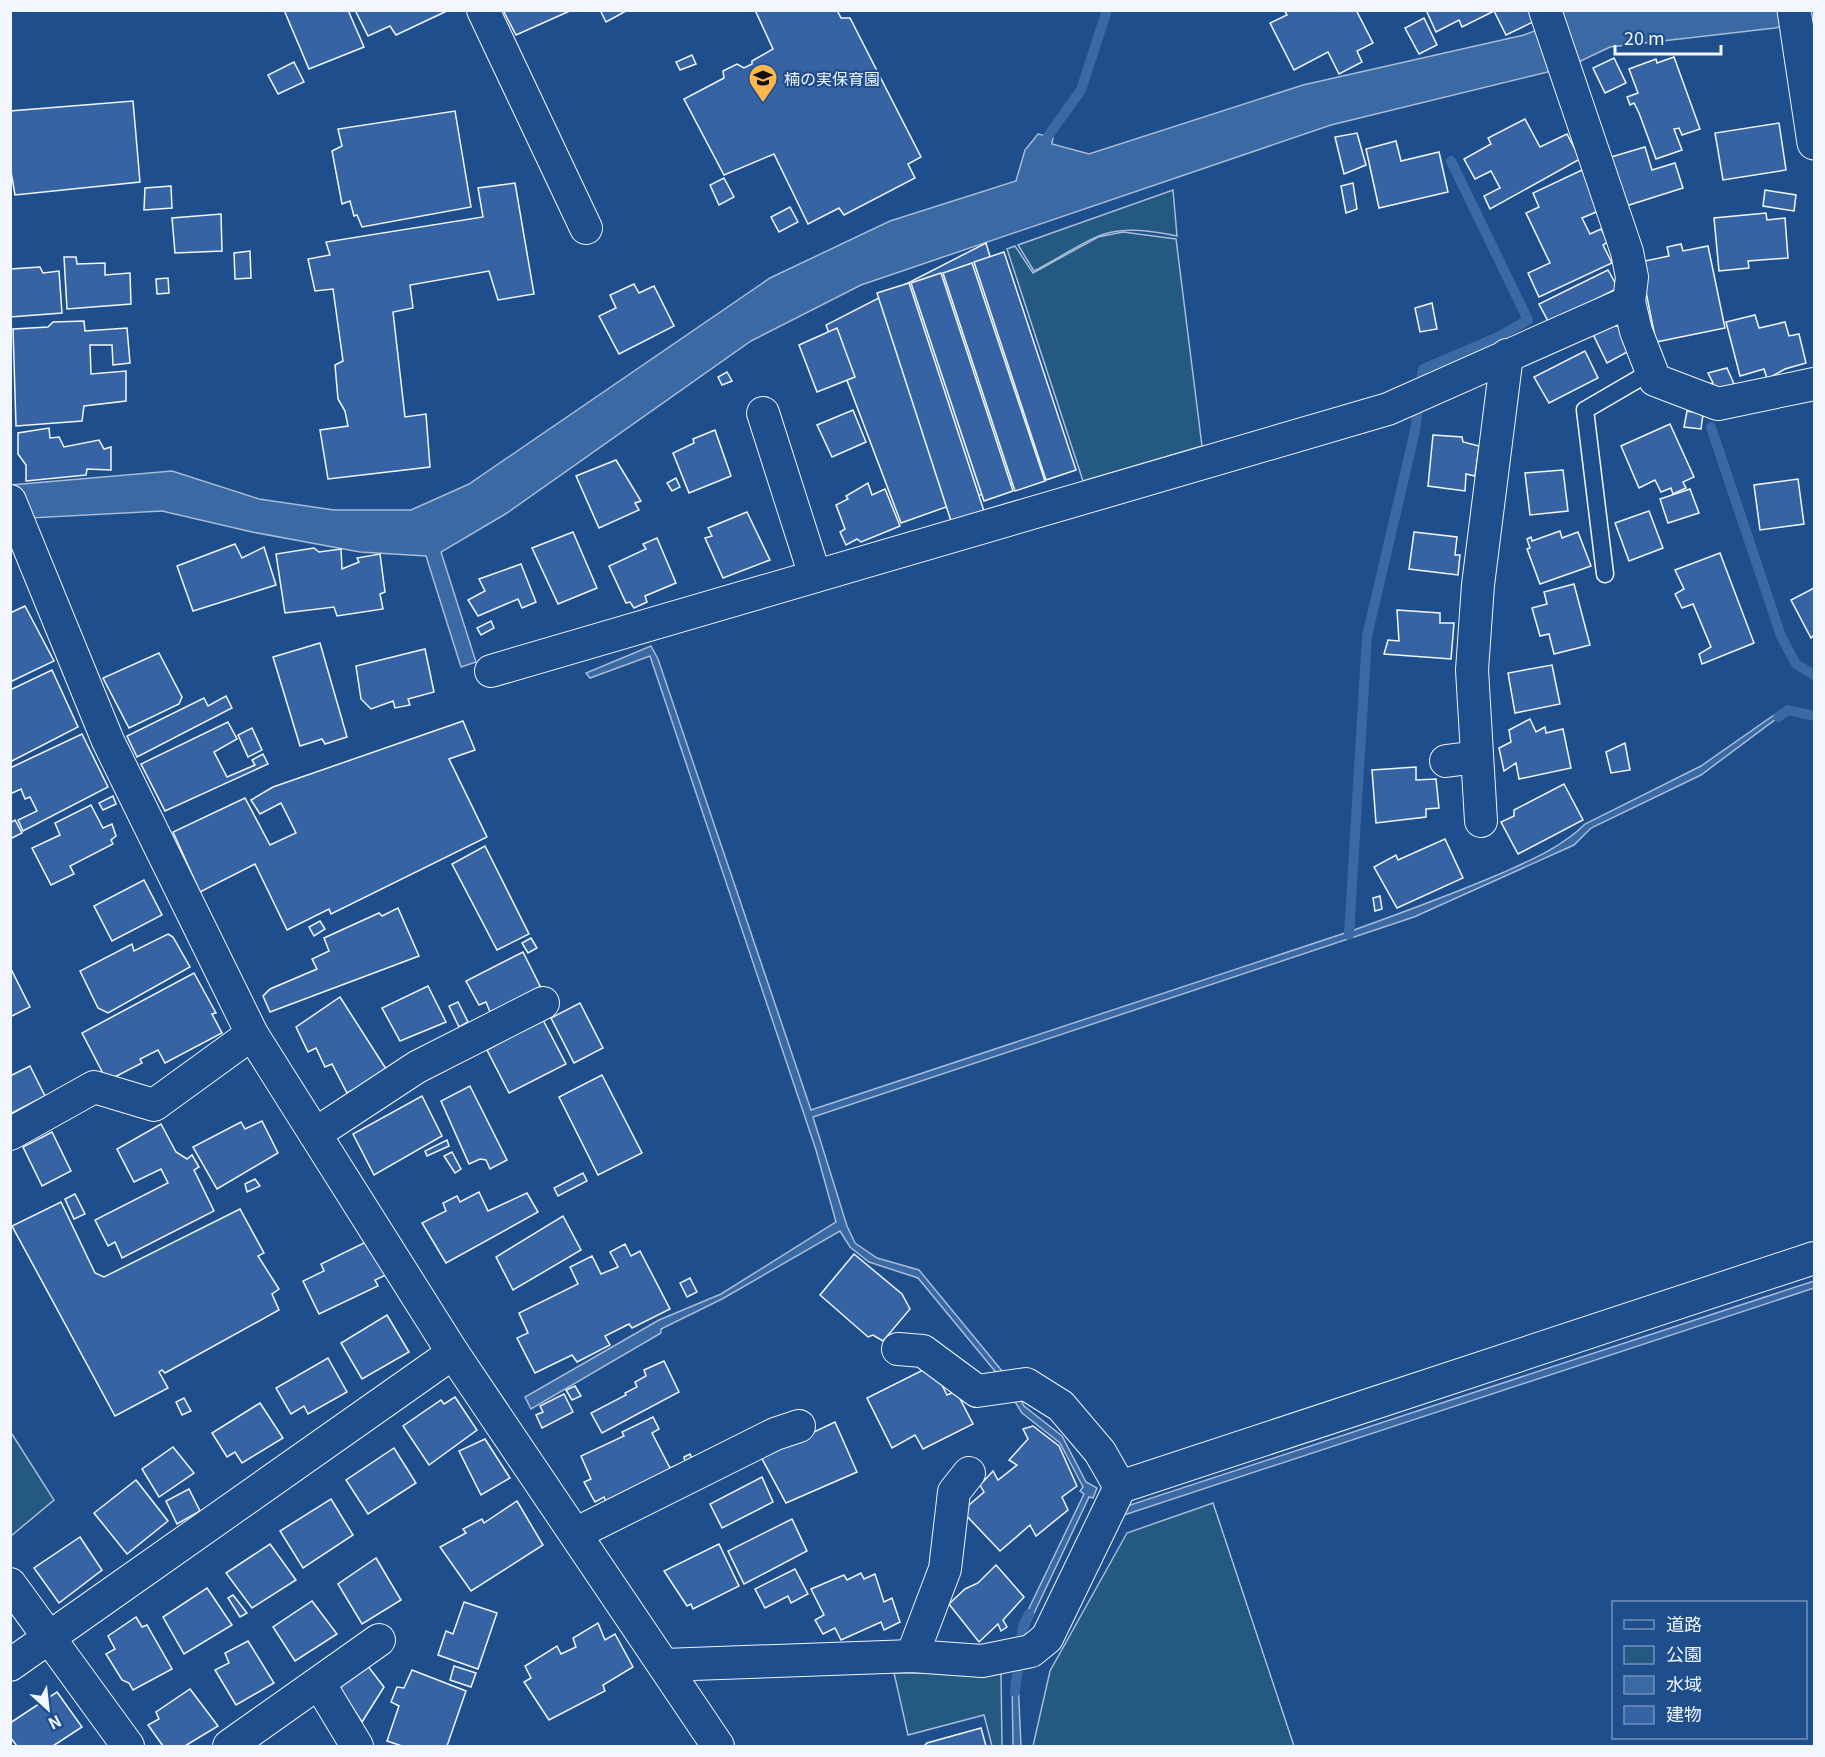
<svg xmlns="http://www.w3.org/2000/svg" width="1825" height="1757" font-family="Georgia,'Noto Sans JP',serif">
	<rect width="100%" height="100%" fill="#1f4e8c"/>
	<g fill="#245a82" stroke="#a8bbd7" stroke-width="1.5">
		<path d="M1173,190L1177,236C1101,220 1096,239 1034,271L1018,245Z"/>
		<path d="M1123,232L1176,239L1202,446L1083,481L1007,249L1015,246L1033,273L1098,237Z"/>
		<path d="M10,1431L54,1500L11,1536H10Z"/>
		<path d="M1213,1503L1294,1746H1033L1050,1671L1127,1533Z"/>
		<path d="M894,1673H1001L1002,1746H992L984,1715L908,1735Z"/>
	</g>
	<g fill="#3b69a3" stroke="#a8bbd7" stroke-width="1.5">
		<path d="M1564,11H1814V18L1775,28L1610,47L1568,67L1331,125L861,285L751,341L507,513L441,552L476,662L461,667L426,556L360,552L252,532L162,511L11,519V485L172,471L259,499L334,510H411L469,484L770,278L890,221L1016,181L1025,150L1038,134L1053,137L1052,144L1089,154L1303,85L1524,35L1560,21Z"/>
		<path d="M651,646L658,659L811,1110L1354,930C1404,912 1453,894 1502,873C1531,860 1562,847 1585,824L1701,766L1777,713L1788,710L1701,775L1591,828L1574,845L1414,917L813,1117L847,1226L855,1243L877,1258L919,1270L1007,1377L1024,1406L1062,1436L1086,1482L1097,1488L1093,1498L1089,1497L1027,1628L1021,1625L1084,1494L1080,1491L1083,1487L1060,1443L1022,1413L999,1376L918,1278L869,1262L850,1247L840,1231L722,1299L661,1329V1333L531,1409L525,1397L659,1320L721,1294L836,1222L816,1150L650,656L590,678L586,673Z"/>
		<path d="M1814,1281V1288L1118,1517L1121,1508Z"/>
		<path d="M1018,1680L1021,1746H1013L1012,1681Z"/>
	</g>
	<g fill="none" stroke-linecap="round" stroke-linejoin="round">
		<g stroke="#3b69a3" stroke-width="10">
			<path d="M1048,136L1081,90L1107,10"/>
			<path d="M1711,427L1781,636L1796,664L1814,675"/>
			<path d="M1778,717L1788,710L1814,716"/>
			<path d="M1349,935L1367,636L1415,431L1423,369L1498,337L1528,320L1451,161"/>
			<path d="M1015,1692L1023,1626L1029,1614"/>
		</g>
	</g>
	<g fill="#3563a3" stroke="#f2f6ff" stroke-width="1.5">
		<path d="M284,10H348L364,47L309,69Z"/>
		<path d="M355,10H449L396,35L390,26L368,36Z"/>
		<path d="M507,10H572L516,35L504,12Z"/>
		<path d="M600,10H626V11L606,22Z"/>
		<path d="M755,10H837L841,18H850L921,157L908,164L915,178L844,215L839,208L808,224L774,154L724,175L684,99L724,78L723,71L737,64L744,68L752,64V61L773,49Z"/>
		<path d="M1284,10H1356L1373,43L1357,51L1362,62L1339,74L1328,52L1294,70L1270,23L1287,15Z"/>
		<path d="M1426,10H1532L1537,20L1506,35L1494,11L1462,27L1459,20L1436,32Z"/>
		<path d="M1424,18L1437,45L1419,54L1405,28Z"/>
		<path d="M692,55L696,64L680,70L676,62Z"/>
		<path d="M1674,57L1700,129L1682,135L1679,128L1674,129L1682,150L1656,159L1639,113L1634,103L1630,105L1627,97L1638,93L1629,69L1656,59L1657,63Z"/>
		<path d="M1614,58L1626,83L1605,93L1593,68Z"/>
		<path d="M294,62L304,82L278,94L268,75Z"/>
		<path d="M133,101L140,182L15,195L10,166V111Z"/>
		<path d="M455,111L471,207L362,227L357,215L354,216L350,201L342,204L332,151L342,146L338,129Z"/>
		<path d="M1525,119L1540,147L1567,134L1580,159L1490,209L1484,196L1500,188L1491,171L1475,179L1464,159L1491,144L1488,138Z"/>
		<path d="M1779,123L1786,170L1723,180L1715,133Z"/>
		<path d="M1357,133L1366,165L1344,174L1335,137Z"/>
		<path d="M1396,141L1401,161L1439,152L1448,192L1379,208L1366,149Z"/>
		<path d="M1645,147L1652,170L1675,163L1683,188L1626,206L1611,157Z"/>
		<path d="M1582,170L1601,210L1582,218L1590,234L1601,229L1608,242L1603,245L1612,263L1539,297L1528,273L1550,263L1526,213L1539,207L1533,193Z"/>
		<path d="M724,178L734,197L719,205L710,185Z"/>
		<path d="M515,183L534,294L498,300L489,271L410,285L413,308L393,312L405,417L426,414L430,467L328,479L320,430L348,426L345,411L338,399L335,365L343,361L333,289L315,291L308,259L330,255L326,242L483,217L478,188Z"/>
		<path d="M1353,183L1357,209L1346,213L1341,186Z"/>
		<path d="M171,186L172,208L144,210L145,188Z"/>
		<path d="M1765,190L1796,195L1794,211L1763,206Z"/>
		<path d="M790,207L798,222L779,232L771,217Z"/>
		<path d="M1766,213L1767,220L1785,218L1788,258L1748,261L1749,268L1719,271L1714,218Z"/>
		<path d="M221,214L222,251L175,253L172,218Z"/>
		<path d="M986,243L1053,469L901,523L826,325Z"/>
		<path d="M1681,244L1683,251L1708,246L1725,328L1656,342L1640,262L1669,256L1667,247Z"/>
		<path d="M250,251L251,278L235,279L234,253Z"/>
		<path d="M1004,252L1076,470L1046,480L974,262Z"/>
		<path d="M64,257H76L77,264L105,263V275L130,273L131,304L67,309Z"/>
		<path d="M972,263L1045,481L1015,491L943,273Z"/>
		<path d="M40,267L43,273L59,271L62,313L10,317V269Z"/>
		<path d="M1608,270L1618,288L1549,323L1539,304Z"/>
		<path d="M941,273L1013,491L984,501L911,283Z"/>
		<path d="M168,278L169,293L157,294L156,279Z"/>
		<path d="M909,283L984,511L951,521L877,293Z"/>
		<path d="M634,284L639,293L654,286L674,326L619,354L599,316L616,308L610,295Z"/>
		<path d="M1432,303L1437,329L1420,332L1415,308Z"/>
		<path d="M1755,315L1759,328L1785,322L1789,336L1799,334L1806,363L1785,369L1767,379L1764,369L1740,376L1726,322Z"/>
		<path d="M84,321L85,331L127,328L130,363L113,365L112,345H90L91,374L126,371V401L84,406L82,421L16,426L13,329L48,327L53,322Z"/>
		<path d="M1611,325L1621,327L1631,350L1607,363L1593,334Z"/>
		<path d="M837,328L855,377L817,392L799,345Z"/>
		<path d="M1585,351L1598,378L1549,403L1534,377Z"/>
		<path d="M1727,368L1734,384L1721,390L1709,384L1713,383L1708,373Z"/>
		<path d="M727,372L732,381L722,385L718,377Z"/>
		<path d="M853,410L866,442L832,457L817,425Z"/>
		<path d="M1687,411L1703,414L1701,429L1684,427Z"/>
		<path d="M1670,424L1694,477L1683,482L1686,488L1673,494L1671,488L1661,492L1655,480L1639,488L1621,446Z"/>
		<path d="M49,428L50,438L59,437L64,447L99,440L104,449L111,447V470L87,469L86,475L26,481V465L18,454V433Z"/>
		<path d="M715,430L731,476L689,493L673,453L694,443L693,439Z"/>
		<path d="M1433,435L1462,437L1463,442L1479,446L1475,476L1466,474L1465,491L1428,486Z"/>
		<path d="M616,460L641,501L635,503L639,510L599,528L576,476Z"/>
		<path d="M1563,470L1568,511L1530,515L1525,473Z"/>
		<path d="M676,478L680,487L672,491L667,483Z"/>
		<path d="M1798,479L1804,524L1760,530L1754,485Z"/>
		<path d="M868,483L872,495L885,489L900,526L861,542L857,539L846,545L840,532L845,529L836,505L848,499L846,496Z"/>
		<path d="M1690,489L1699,513L1668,523L1660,499Z"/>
		<path d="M1649,511L1663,548L1629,561L1615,523Z"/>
		<path d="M747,512L770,560L723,578L705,538L712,536L708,528Z"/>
		<path d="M1560,531L1562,538L1578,532L1591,566L1540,584L1527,549L1530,548L1527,539L1531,537L1532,541Z"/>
		<path d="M573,532L597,588L558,604L532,548Z"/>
		<path d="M1414,532L1457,537L1455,555H1460L1458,575L1409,569Z"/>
		<path d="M657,538L676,583L645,596L647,602L634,608L630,602L626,603L609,566L646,549L643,544Z"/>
		<path d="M235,544L242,558L264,547L276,585L193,611L177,566Z"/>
		<path d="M314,548L319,552L341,549L342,569L359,562L357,558L380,554L385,592L380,594L383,609L337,616L334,607L285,613L276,554Z"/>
		<path d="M1720,553L1754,643L1702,664L1699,654L1711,647L1693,604L1682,608L1675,594L1684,589L1675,570Z"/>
		<path d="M521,564L536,602L522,608L518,599L478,616L468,600L485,591L479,579Z"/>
		<path d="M1574,584L1590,645L1554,654L1549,634L1540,636L1532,608L1547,604L1544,592Z"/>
		<path d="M1814,588V635L1811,638L1791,600Z"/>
		<path d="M25,606L54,661L10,682V613Z"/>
		<path d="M1397,610L1440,613V623H1454L1451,659L1384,654L1388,640L1399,641Z"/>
		<path d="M491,621L494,628L481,635L477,628Z"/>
		<path d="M320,643L347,737L325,744L322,739L300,746L273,657Z"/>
		<path d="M425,649L434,692L408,699L410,705L395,708L393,701L371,709L361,699L356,666Z"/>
		<path d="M159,653L182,697L179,704L129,728L103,678Z"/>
		<path d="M1552,665L1560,704L1515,713L1508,673Z"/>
		<path d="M52,670L78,727L10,762V690Z"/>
		<path d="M226,696L232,708L137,757L127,736L204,698L208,706Z"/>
		<path d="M1530,719L1536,732L1545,727L1546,733L1563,729L1571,768L1519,779L1516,763L1504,771L1499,748L1511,742L1509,730Z"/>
		<path d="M463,721L475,750L449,759L487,837L331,914L329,909L287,930L255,864L200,892L173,832L245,798L270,845L296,833L281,803L260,814L251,800L273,787Z"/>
		<path d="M228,722L237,739L214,752L227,777L255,765L252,760L263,754L268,764L165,811L141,764Z"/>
		<path d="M252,728L262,750L248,757L238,735Z"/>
		<path d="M82,734L108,787L23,831L18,820L37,811L30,797L25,799L21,789L10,794V768Z"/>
		<path d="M1625,743L1630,770L1611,773L1606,752Z"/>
		<path d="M1416,767V780L1436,779L1439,808L1426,809V817L1376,823L1372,770Z"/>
		<path d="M1564,784L1583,820L1518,854L1501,822L1514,816V810Z"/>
		<path d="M113,796L116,804L103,810L99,803Z"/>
		<path d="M91,805L103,828L112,824L116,836L111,840L113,844L70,866L74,874L51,885L32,848L60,835L55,823Z"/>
		<path d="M15,820L22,833L10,839V823Z"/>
		<path d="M1445,839L1463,878L1397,908L1374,867L1396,855L1398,860Z"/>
		<path d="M485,846L529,934L497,950L452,864Z"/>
		<path d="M144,880L162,915L112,941L94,906Z"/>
		<path d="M1380,896L1382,909L1375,911L1373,898Z"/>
		<path d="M398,908L419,956L270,1012L263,996L270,989L317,969L312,959L329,951L324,938L379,913L382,916Z"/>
		<path d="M320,921L325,929L314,936L309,927Z"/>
		<path d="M168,934L173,937L190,967L108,1013L98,1008L80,971L132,944L134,951Z"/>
		<path d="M531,938L537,948L528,953L522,943Z"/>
		<path d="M523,952L541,988L490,1012L486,1002L479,1005L466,981Z"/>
		<path d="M10,967L30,1007L10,1017Z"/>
		<path d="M194,973L216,1013L212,1014L222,1033L165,1063L158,1050L140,1059L142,1063L107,1081L82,1033Z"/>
		<path d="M428,986L446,1022L400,1041L382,1008Z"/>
		<path d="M340,997L388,1072L347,1093L332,1064L325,1067L316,1048L308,1052L296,1027Z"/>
		<path d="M458,1002L468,1022L459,1027L449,1006Z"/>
		<path d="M580,1003L603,1048L574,1063L551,1018Z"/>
		<path d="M543,1020L566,1064L509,1093L487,1050Z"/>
		<path d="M30,1066L45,1096L10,1114V1076Z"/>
		<path d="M602,1075L642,1153L598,1175L559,1097Z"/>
		<path d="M470,1086L507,1160L490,1169L486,1160L480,1159L469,1164L441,1101Z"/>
		<path d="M422,1096L442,1136L374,1175L353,1134Z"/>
		<path d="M262,1121L278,1153L217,1189L193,1147L241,1122L245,1129Z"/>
		<path d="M161,1124L176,1152L187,1159L192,1155L199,1167L194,1170L214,1211L122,1258L115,1242L108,1246L95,1220L168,1183L161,1169L134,1182L117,1149Z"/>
		<path d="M52,1132L71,1171L42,1186L23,1147Z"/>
		<path d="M447,1140L449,1146L427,1156L425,1151Z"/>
		<path d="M452,1152L461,1169L455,1173L444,1156Z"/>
		<path d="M583,1173L587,1181L558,1196L554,1188Z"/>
		<path d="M255,1179L260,1186L247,1192L245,1184Z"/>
		<path d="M479,1192L488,1211L527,1193L538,1212L446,1263L422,1223L446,1211L443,1203L457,1196L460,1202Z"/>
		<path d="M75,1194L85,1214L74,1219L65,1199Z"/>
		<path d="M61,1202L95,1273L104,1277L240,1209L264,1253L258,1256L279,1289L272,1294L279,1310L165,1373L162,1370L159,1372L168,1388L115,1416L12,1226Z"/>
		<path d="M563,1216L581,1250L513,1290L496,1257Z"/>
		<path d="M370,1240L386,1275L375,1280L378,1286L319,1314L303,1281L324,1271L321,1264Z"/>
		<path d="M625,1244L631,1256L640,1251L670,1309L632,1328L629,1324L605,1336L610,1345L577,1362L572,1355L535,1373L517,1338L528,1333L519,1313L578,1284L570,1267L592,1256L601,1274L618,1267L610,1252Z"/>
		<path d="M854,1254L902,1294L910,1309L883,1341L873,1335L868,1337L820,1295Z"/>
		<path d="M690,1278L697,1292L687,1297L680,1283Z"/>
		<path d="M387,1315L409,1352L362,1379L341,1343Z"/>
		<path d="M328,1358L347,1392L308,1414L304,1406L291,1414L276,1388Z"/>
		<path d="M664,1361L679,1392L602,1433L591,1413L626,1395L625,1393L637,1387L635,1382L646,1376L644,1370Z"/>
		<path d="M925,1369L935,1371L947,1395L956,1391L973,1424L923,1449L915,1435L892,1448L867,1398Z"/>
		<path d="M575,1386L581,1396L572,1400L566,1390Z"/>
		<path d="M564,1394L573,1412L542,1428L536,1415L543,1412L540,1406Z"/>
		<path d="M455,1397L477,1430L429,1465L403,1426L441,1400L444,1404Z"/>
		<path d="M184,1398L191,1411L182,1415L176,1402Z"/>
		<path d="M260,1403L283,1438L242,1463L235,1452L227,1457L212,1433Z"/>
		<path d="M653,1417L659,1429L652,1433L670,1468L685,1462L684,1457L690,1454L694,1463L607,1504L604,1497L595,1502L584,1482L591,1479L581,1456L624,1436L622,1432Z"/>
		<path d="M835,1422L857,1472L786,1503L761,1457Z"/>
		<path d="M1033,1426L1059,1446L1077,1486L1062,1497L1068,1510L1036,1536L1030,1525L1000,1551L962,1511L984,1492L980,1485L993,1471L998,1480L1017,1465L1009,1460L1028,1439L1023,1429Z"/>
		<path d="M485,1439L510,1478L481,1495L459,1451Z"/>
		<path d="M173,1447L194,1473L159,1497L142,1469Z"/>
		<path d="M394,1448L416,1483L368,1514L346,1480Z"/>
		<path d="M762,1477L773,1502L722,1528L710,1504Z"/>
		<path d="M136,1480L168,1521L127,1554L94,1513Z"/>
		<path d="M189,1489L200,1511L177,1524L166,1501Z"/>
		<path d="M331,1499L353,1535L303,1568L280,1531Z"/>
		<path d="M517,1501L543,1545L471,1591L440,1547L466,1533L463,1529L482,1519L484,1523Z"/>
		<path d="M792,1519L807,1551L744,1584L728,1551Z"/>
		<path d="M80,1537L102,1570L59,1603L34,1568Z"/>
		<path d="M270,1544L296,1580L252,1608L226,1573Z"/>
		<path d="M719,1544L739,1586L693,1609L691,1604L687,1606L664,1571Z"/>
		<path d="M376,1558L401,1600L362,1624L338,1584Z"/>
		<path d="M996,1565L1024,1597L1003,1620L1007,1627L1001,1631L998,1624L979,1642L949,1604L965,1589L978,1583Z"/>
		<path d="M795,1569L808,1594L791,1603L788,1596L765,1608L755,1589Z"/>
		<path d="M861,1573L864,1579L875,1574L884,1602L892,1598L900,1622L884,1630L881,1622L841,1640L835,1628L823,1634L815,1620L824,1615L811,1589L844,1575L847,1580Z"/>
		<path d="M207,1588L232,1625L184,1654L163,1617Z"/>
		<path d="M233,1595L247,1613L240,1617L228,1598Z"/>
		<path d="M312,1601L337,1634L295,1661L273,1627Z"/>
		<path d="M464,1602L497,1613L478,1669L438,1655L446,1631L453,1634Z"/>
		<path d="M136,1617L142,1627L147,1625L172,1669L133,1690L129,1683L122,1680L106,1654L115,1649L108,1636Z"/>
		<path d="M598,1623L605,1640L615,1634L633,1667L603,1685L605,1691L549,1720L524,1682L531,1678L525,1666L557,1646L561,1654L576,1647L573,1638Z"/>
		<path d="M248,1641L274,1683L236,1705L215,1670L229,1663L225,1653Z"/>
		<path d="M367,1665L384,1687L362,1722L341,1690L342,1684Z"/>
		<path d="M454,1666L476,1673L471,1687L450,1680Z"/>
		<path d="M412,1670L466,1691L447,1746H402L387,1741L399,1706L391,1702L397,1687L404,1688Z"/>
		<path d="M190,1689L218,1726L185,1746H163L148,1725L159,1719L156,1712Z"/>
		<path d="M57,1692L82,1727L53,1746H17L10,1737V1723Z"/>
		<path d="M981,1728L986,1746H924L927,1743Z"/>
	</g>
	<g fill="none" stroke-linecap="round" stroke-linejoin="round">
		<g stroke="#f2f6ff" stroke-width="19">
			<path id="lane" d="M1605,574L1585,410L1652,371"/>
		</g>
		<g stroke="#f2f6ff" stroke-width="34">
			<g id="street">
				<path d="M483,10L586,228"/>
				<path d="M1545,10L1627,252L1632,277L1629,302L1636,331L1655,380L1718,404L1814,384"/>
				<path d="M763,413L815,576"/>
				<path d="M10,501L108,741L252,1034L453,1353L718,1746"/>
				<path d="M491,671L1388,409L1629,302"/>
				<path d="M1446,761L1477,757"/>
				<path d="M1481,821L1472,670L1478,585L1507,355"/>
				<path d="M10,1134L94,1087L154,1105L252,1034"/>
				<path d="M315,1134L417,1067L543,1003"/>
				<path d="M1120,1487L1814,1258"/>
				<path d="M577,1533L775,1434L799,1426"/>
				<path d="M10,1584L128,1746"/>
				<path d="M912,1656L945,1569L954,1492L969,1473"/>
				<path d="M10,1665L453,1353"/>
				<path d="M664,1665L912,1656L982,1661L1031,1651L1047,1638L1120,1487L1100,1452L1061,1406L1026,1384L977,1391L923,1351L898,1349"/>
				<path d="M319,1683L357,1746"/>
				<path d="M229,1746L379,1640"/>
			</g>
		</g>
		<g stroke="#f2f6ff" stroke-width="35">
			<path id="secondary" d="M1794,10L1814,143"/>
		</g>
		<use href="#lane" stroke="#1f4e8c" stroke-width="16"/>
		<use href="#street" stroke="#1f4e8c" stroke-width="32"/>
		<use href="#secondary" stroke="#1f4e8c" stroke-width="33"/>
	</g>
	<defs>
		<g id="school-pin" transform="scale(1.5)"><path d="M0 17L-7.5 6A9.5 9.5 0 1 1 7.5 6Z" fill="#ffb74d" stroke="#1f4e8c"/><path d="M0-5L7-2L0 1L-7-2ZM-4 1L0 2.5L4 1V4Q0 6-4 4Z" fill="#111"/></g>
	</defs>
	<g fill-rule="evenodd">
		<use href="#school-pin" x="763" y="78"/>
	</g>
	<g text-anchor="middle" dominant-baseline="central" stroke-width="4.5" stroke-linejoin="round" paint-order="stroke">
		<g font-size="16" fill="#f2f6ff" stroke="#1f4e8c" text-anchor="start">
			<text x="784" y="78">楠の実保育園</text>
		</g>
	</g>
	<rect width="1825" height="1757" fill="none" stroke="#f2f6ff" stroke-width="24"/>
	<rect x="1612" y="1601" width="195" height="138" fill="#1f4e8c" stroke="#7391ba" stroke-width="1.5"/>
	<rect x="1624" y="1620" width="30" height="9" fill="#1f4e8c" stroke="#7391ba" stroke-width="1.5"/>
	<text x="1666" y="1631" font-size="18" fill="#f2f6ff">道路</text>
	<rect x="1624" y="1646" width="30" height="18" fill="#245a82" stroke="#7391ba" stroke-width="1.5"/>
	<text x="1666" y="1661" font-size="18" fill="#f2f6ff">公園</text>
	<rect x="1624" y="1676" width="30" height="18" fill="#3b69a3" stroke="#7391ba" stroke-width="1.5"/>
	<text x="1666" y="1691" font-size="18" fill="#f2f6ff">水域</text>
	<rect x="1624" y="1706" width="30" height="18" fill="#3563a3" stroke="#7391ba" stroke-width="1.5"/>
	<text x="1666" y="1721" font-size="18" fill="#f2f6ff">建物</text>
	<g transform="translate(48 1709) rotate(153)" stroke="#1f4e8c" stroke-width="4.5" paint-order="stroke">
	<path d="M0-4.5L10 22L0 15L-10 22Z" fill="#f2f6ff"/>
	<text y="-9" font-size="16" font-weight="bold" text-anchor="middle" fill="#f2f6ff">N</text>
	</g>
	<path d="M1615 45v9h106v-9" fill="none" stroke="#f2f6ff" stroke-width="3"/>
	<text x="1624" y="45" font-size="18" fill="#f2f6ff" stroke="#1f4e8c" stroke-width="4.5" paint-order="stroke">20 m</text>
</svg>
